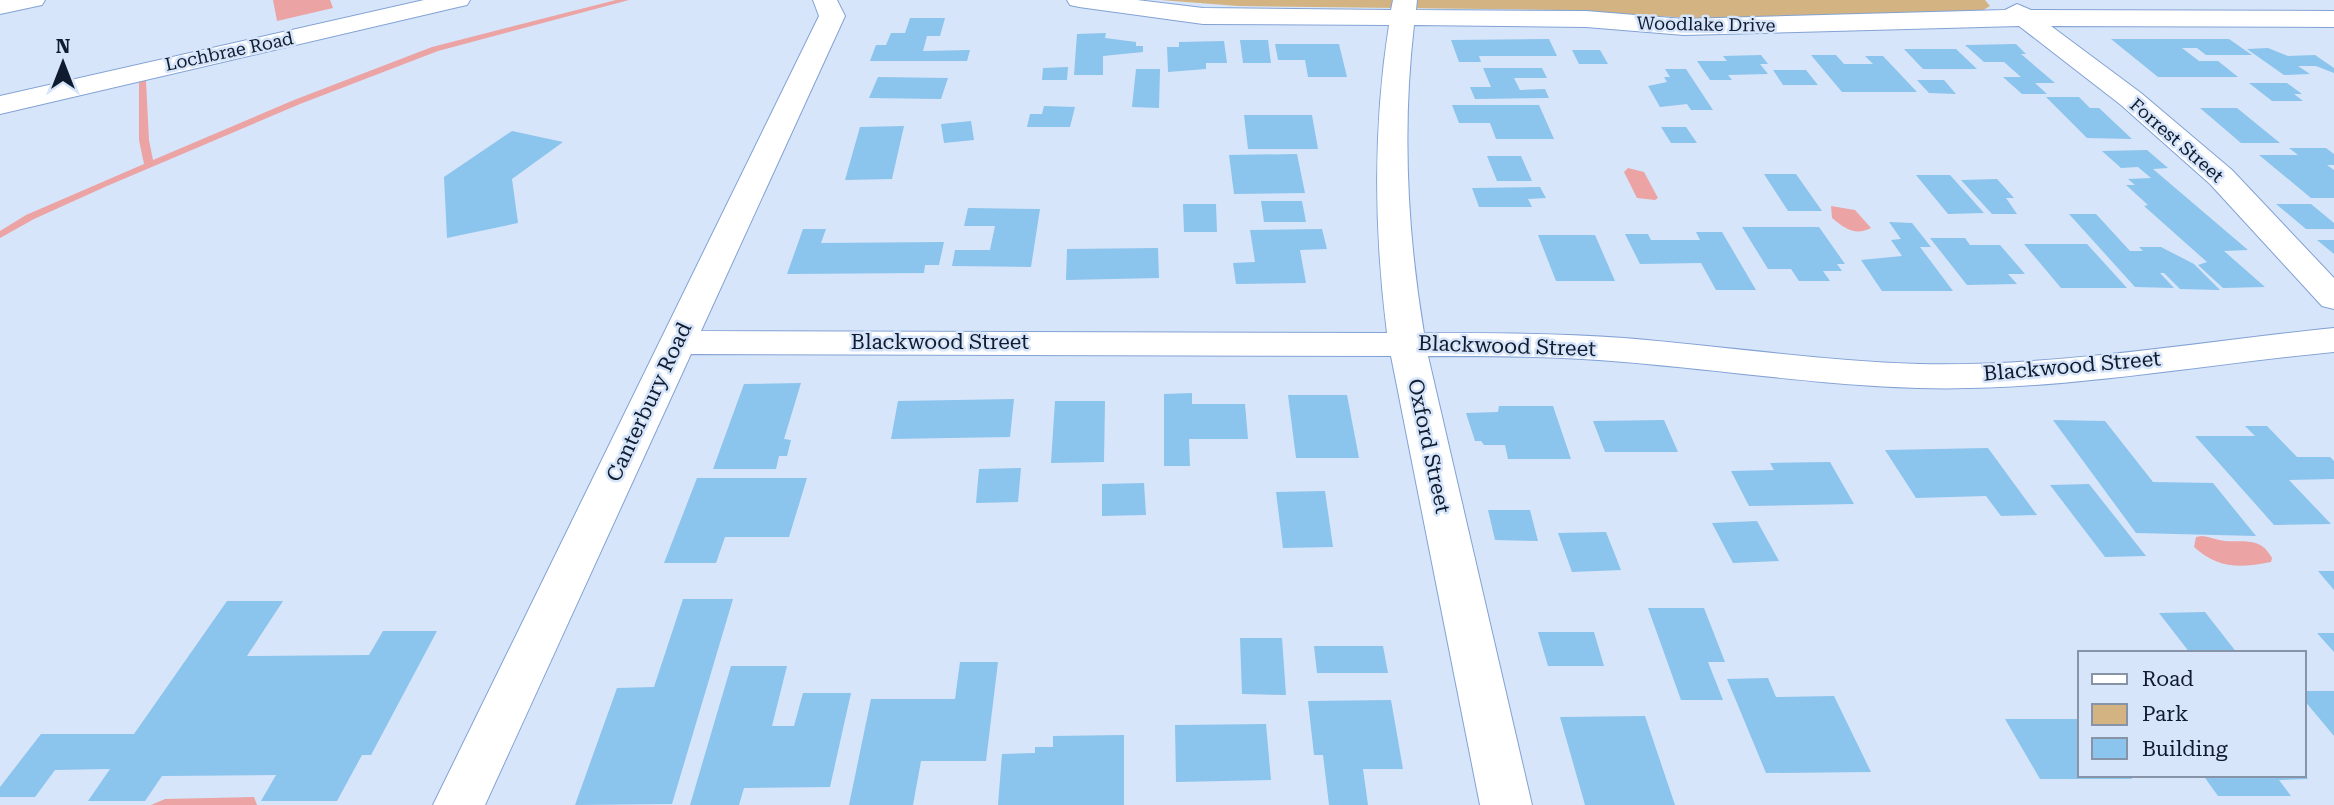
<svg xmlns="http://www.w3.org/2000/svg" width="2334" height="805" font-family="'Roboto Serif',serif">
	<rect width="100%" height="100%" fill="#d7e5fa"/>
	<path fill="#d2b381" d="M1161,0H1985L1990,6L1980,12L1723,20L1560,10L1238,6Z"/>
	<g fill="#eba3a3">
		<path d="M273,0H330L333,8L277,21Z"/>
		<path d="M1628,168L1644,172L1658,198L1655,200L1637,198L1624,172Z"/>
		<path d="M1831,206L1855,210L1871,228C1856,236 1845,229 1832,218Z"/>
		<path d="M2202,536C2210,537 2217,540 2225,541C2245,542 2261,537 2272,558L2271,562C2240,568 2218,569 2194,547L2196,537Z"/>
		<path d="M254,797L257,805H151L165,799Z"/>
	</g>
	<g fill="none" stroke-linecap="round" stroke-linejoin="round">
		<path fill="#eba3a3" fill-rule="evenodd" d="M616,0H629L438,51L300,104L107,186L34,219L0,238V231L26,215L144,164L139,140V79L146,81L149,140L153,160L294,100L432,47Z"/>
	</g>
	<g fill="#8bc4ec">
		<path d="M910,18H945L940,36H927L923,51L970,50L967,61H870L876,45H886L891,33H905Z"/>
		<path d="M1106,33L1105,38L1136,42V46H1143V52L1103,56V75H1074L1077,34Z"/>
		<path d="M1549,39L1557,56H1479L1481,62H1459L1451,40Z"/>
		<path d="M2111,39H2229L2252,55H2206L2197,48H2182L2199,61H2218L2238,77H2158Z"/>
		<path d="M1240,40H1268L1271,63H1243Z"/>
		<path d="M1224,41L1227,63H1206V69L1168,72L1167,47H1179V42Z"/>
		<path d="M1275,44H1339L1347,77H1308L1305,60H1278Z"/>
		<path d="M2016,44L2026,54H2021L2055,83H2035L2047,94H2022L2003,77H2021L2004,62H1984L1965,45Z"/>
		<path d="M2268,48L2288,56L2315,55L2334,68V73L2316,66H2298L2310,74L2284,75L2247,49Z"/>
		<path d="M1904,49H1956L1977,69H1923Z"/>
		<path d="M1572,50H1600L1608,64H1579Z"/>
		<path d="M1761,55L1768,64H1760L1768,74L1728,75L1732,80H1710L1697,61H1727L1723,56Z"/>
		<path d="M1811,55H1836L1844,64H1873L1865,56H1883L1917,92H1842Z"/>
		<path d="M1068,67L1067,80H1042L1043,68Z"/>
		<path d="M1483,68H1542L1547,78H1514L1520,90L1545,89L1549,98L1475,99L1470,87H1491Z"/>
		<path d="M1136,69H1160L1159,108L1132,107Z"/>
		<path d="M1665,69H1686L1713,110H1691L1687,104L1660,107L1648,86L1667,82L1664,77H1670Z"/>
		<path d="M1773,70H1806L1818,85H1783Z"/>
		<path d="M878,77L948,78L941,99L869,98Z"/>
		<path d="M1917,80H1944L1956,94L1929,93Z"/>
		<path d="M2249,83H2287L2302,94H2294L2303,101H2272Z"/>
		<path d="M2046,97H2079L2090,108H2099L2132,139L2087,138Z"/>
		<path d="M1452,105H1539L1554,139H1496L1490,123H1459Z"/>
		<path d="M1044,106L1075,107L1070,127H1027L1030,114H1042Z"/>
		<path d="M2200,108H2237L2280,143H2241Z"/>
		<path d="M1244,115H1312L1318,149H1248Z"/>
		<path d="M971,121L974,140L944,143L941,124Z"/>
		<path d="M904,126L892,179L845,180L860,127Z"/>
		<path d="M1661,127H1686L1697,143H1671Z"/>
		<path d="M512,131L563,142L512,179L518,223L447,238L444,177Z"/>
		<path d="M2289,148H2326L2334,154V165H2327L2334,170V198H2311L2259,155H2298Z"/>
		<path d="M2147,150L2168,168L2153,169L2248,250L2224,251L2265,287L2223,288L2198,265L2207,262L2144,206L2148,205L2126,185H2135L2128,179L2151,178L2138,167L2121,168L2102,151Z"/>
		<path d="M1297,154L1305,193L1234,194L1229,155Z"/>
		<path d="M1487,156H1521L1532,181H1497Z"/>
		<path d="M1764,174H1796L1822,211H1788Z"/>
		<path d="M1916,175H1950L1984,213L1948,214Z"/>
		<path d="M1997,179L2014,198H2006L2017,214H1992L1961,180Z"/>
		<path d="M1540,187L1546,198L1528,199L1532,207H1479L1472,188Z"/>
		<path d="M1261,201H1302L1306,222H1264Z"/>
		<path d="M1183,204H1216L1217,232H1184Z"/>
		<path d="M2276,204H2311L2334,223V229H2306Z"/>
		<path d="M968,208L1040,209L1031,267L952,266L955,250H990L995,226H964Z"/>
		<path d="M2069,214H2096L2130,251H2143L2139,247H2161L2194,264L2220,290L2180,289L2164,273H2160L2174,288L2135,287Z"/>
		<path d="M1889,222L1912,223L1931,247H1920L1953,291H1882L1861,260L1902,256L1891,240L1901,239Z"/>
		<path d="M1742,227H1819L1845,264H1837L1842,271H1823L1830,281H1799L1791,269H1768Z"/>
		<path d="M803,229H826L821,243L944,242L939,265H925L924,273L787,274Z"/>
		<path d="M1322,229L1327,249L1300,250L1306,283L1236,284L1233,263L1255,262L1250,230Z"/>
		<path d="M1696,232H1722L1756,290H1716L1701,263L1640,264L1625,234H1648L1651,240H1700Z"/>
		<path d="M1538,235H1595L1615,281H1556Z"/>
		<path d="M1930,238H1965L1970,245H2000L2025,274H2008L2017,284L1967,285Z"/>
		<path d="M2317,240H2334V254Z"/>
		<path d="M2024,244H2087L2127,288H2061Z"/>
		<path d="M1158,248L1159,278L1066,280L1067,249Z"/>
		<path d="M801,383L784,439L791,440L787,456H779L776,469H713L744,384Z"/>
		<path d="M1192,393V404H1245L1248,439H1189L1190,466H1164V394Z"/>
		<path d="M1288,395H1347L1359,458H1296Z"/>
		<path d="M1014,399L1010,437L891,439L898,401Z"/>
		<path d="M1055,401H1105L1104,462L1051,463Z"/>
		<path d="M1499,406H1553L1571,459H1508L1505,445H1484L1481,441H1475L1466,413L1498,412Z"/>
		<path d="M1664,420L1678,452H1605L1593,421Z"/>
		<path d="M2053,420L2105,421L2153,482L2213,483L2256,536L2136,533Z"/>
		<path d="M2245,426H2267L2297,457H2330L2334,461V479L2289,480L2331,524L2274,525L2195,436H2255Z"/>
		<path d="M1988,448L2037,515L2001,516L1986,496L1916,498L1885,450Z"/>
		<path d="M1830,462L1854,504L1749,506L1731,471L1774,470L1770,463Z"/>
		<path d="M1021,468L1018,502L976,503L979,469Z"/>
		<path d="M697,478H807L789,537H725L716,563H664Z"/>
		<path d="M1144,483L1146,515L1102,516V484Z"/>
		<path d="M2089,484L2146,556L2105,557L2050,485Z"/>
		<path d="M1325,491L1333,547L1283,548L1276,492Z"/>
		<path d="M1488,510H1530L1538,541L1495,540Z"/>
		<path d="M1757,521L1779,561L1733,563L1712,523Z"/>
		<path d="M1606,532L1621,570L1572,572L1558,533Z"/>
		<path d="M2318,571H2334V590Z"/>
		<path d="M683,599H733L672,804L575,805L617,688L654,687Z"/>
		<path d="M227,601H283L247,656L369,655L383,631H437L371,755H362L337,801H261L276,775L162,776L145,801H88L110,769L55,770L35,797H0V787L41,734H134Z"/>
		<path d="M1648,608H1704L1725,662H1708L1723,700H1681Z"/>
		<path d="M2205,612L2237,653H2190L2159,613Z"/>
		<path d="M1538,632H1594L1604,666H1548Z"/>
		<path d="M2317,633H2334V652Z"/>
		<path d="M1240,638H1282L1286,695L1242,694Z"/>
		<path d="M1314,646H1383L1388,673H1317Z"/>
		<path d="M960,662H998L986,761H921L913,805H849L871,699H955Z"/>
		<path d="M731,666H787L772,726H794L803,693H851L830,787L744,788L739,805H690Z"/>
		<path d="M1768,678L1776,697L1834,696L1871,772L1766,773L1727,679Z"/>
		<path d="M2304,691H2334V736L2304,700Z"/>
		<path d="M1391,700L1403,769H1363L1368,805H1329L1323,755H1314L1308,701Z"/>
		<path d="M1645,716L1675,805H1585L1560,717Z"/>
		<path d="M2005,719H2080V775H2130L2132,779H2040Z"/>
		<path d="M1266,724L1271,780L1176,782L1175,725Z"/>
		<path d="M1124,735V805H998L1002,754L1035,753V747H1053V736Z"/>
		<path d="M2203,775H2305L2308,779L2279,780L2291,796H2218Z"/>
	</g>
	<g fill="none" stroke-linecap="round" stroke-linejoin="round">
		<g stroke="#82a2d4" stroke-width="2">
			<g id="minor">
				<path d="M0,0H45L42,5L0,14Z"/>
				<path d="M424,0H470L467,5L458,7L0,114V96Z"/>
				<path d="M813,0H837L845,16L701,331L1387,333C1374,230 1373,127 1389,25L1203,24L1079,7L1070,5L1067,0H1137L1203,8L1391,10L1393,0H1417L1416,10L1586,11L1684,19L2005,10L2017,4L2031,10L2334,11V27L2051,26L2141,93L2232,170L2334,278V309L2322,306L2210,184L2121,105L2019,26L1684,35L1586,27L1414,25C1402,128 1407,231 1424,333C1491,333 1557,333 1624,338C1723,346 1820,361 1919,364C2058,367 2196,342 2334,328V352C2196,365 2057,392 1918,388C1819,385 1722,370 1624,362C1559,356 1494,356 1428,356L1532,805H1480L1391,356L691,354L485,805H433L819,16Z"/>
			</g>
		</g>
		<use href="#minor" fill="#fff" fill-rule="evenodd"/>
	</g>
	<g text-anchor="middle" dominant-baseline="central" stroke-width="5" stroke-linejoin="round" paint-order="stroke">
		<g font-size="18" fill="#0f1b2e" stroke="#d7e5fa">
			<text transform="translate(1706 24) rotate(1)">Woodlake Drive</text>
			<text transform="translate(229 51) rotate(-12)">Lochbrae Road</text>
			<text transform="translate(2177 140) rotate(41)">Forrest Street</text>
		</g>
		<g font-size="21" fill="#0f1b2e" stroke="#d7e5fa">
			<text x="940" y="342">Blackwood Street</text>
			<text transform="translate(1507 346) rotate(2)">Blackwood Street</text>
			<text transform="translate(2072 366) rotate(-5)">Blackwood Street</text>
			<text transform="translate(649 402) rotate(-65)">Canterbury Road</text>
			<text transform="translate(1429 446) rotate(78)">Oxford Street</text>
		</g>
	</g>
	<rect x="2078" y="651" width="228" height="126" fill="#d7e5fa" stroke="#8794a8" stroke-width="2"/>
	<rect x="2092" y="674" width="35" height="10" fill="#ffffff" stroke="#8794a8" stroke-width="2"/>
	<text x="2142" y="686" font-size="21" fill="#0f1b2e">Road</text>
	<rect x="2092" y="704" width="35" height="21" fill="#d2b381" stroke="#8794a8" stroke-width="2"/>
	<text x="2142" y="721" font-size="21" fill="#0f1b2e">Park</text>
	<rect x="2092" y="738" width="35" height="21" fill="#8bc4ec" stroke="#8794a8" stroke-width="2"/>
	<text x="2142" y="756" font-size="21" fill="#0f1b2e">Building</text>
	<g transform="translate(63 63)" stroke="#d7e5fa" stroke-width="5" paint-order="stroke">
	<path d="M0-5L12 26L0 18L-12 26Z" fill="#0f1b2e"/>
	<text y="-10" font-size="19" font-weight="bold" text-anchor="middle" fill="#0f1b2e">N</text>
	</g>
</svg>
